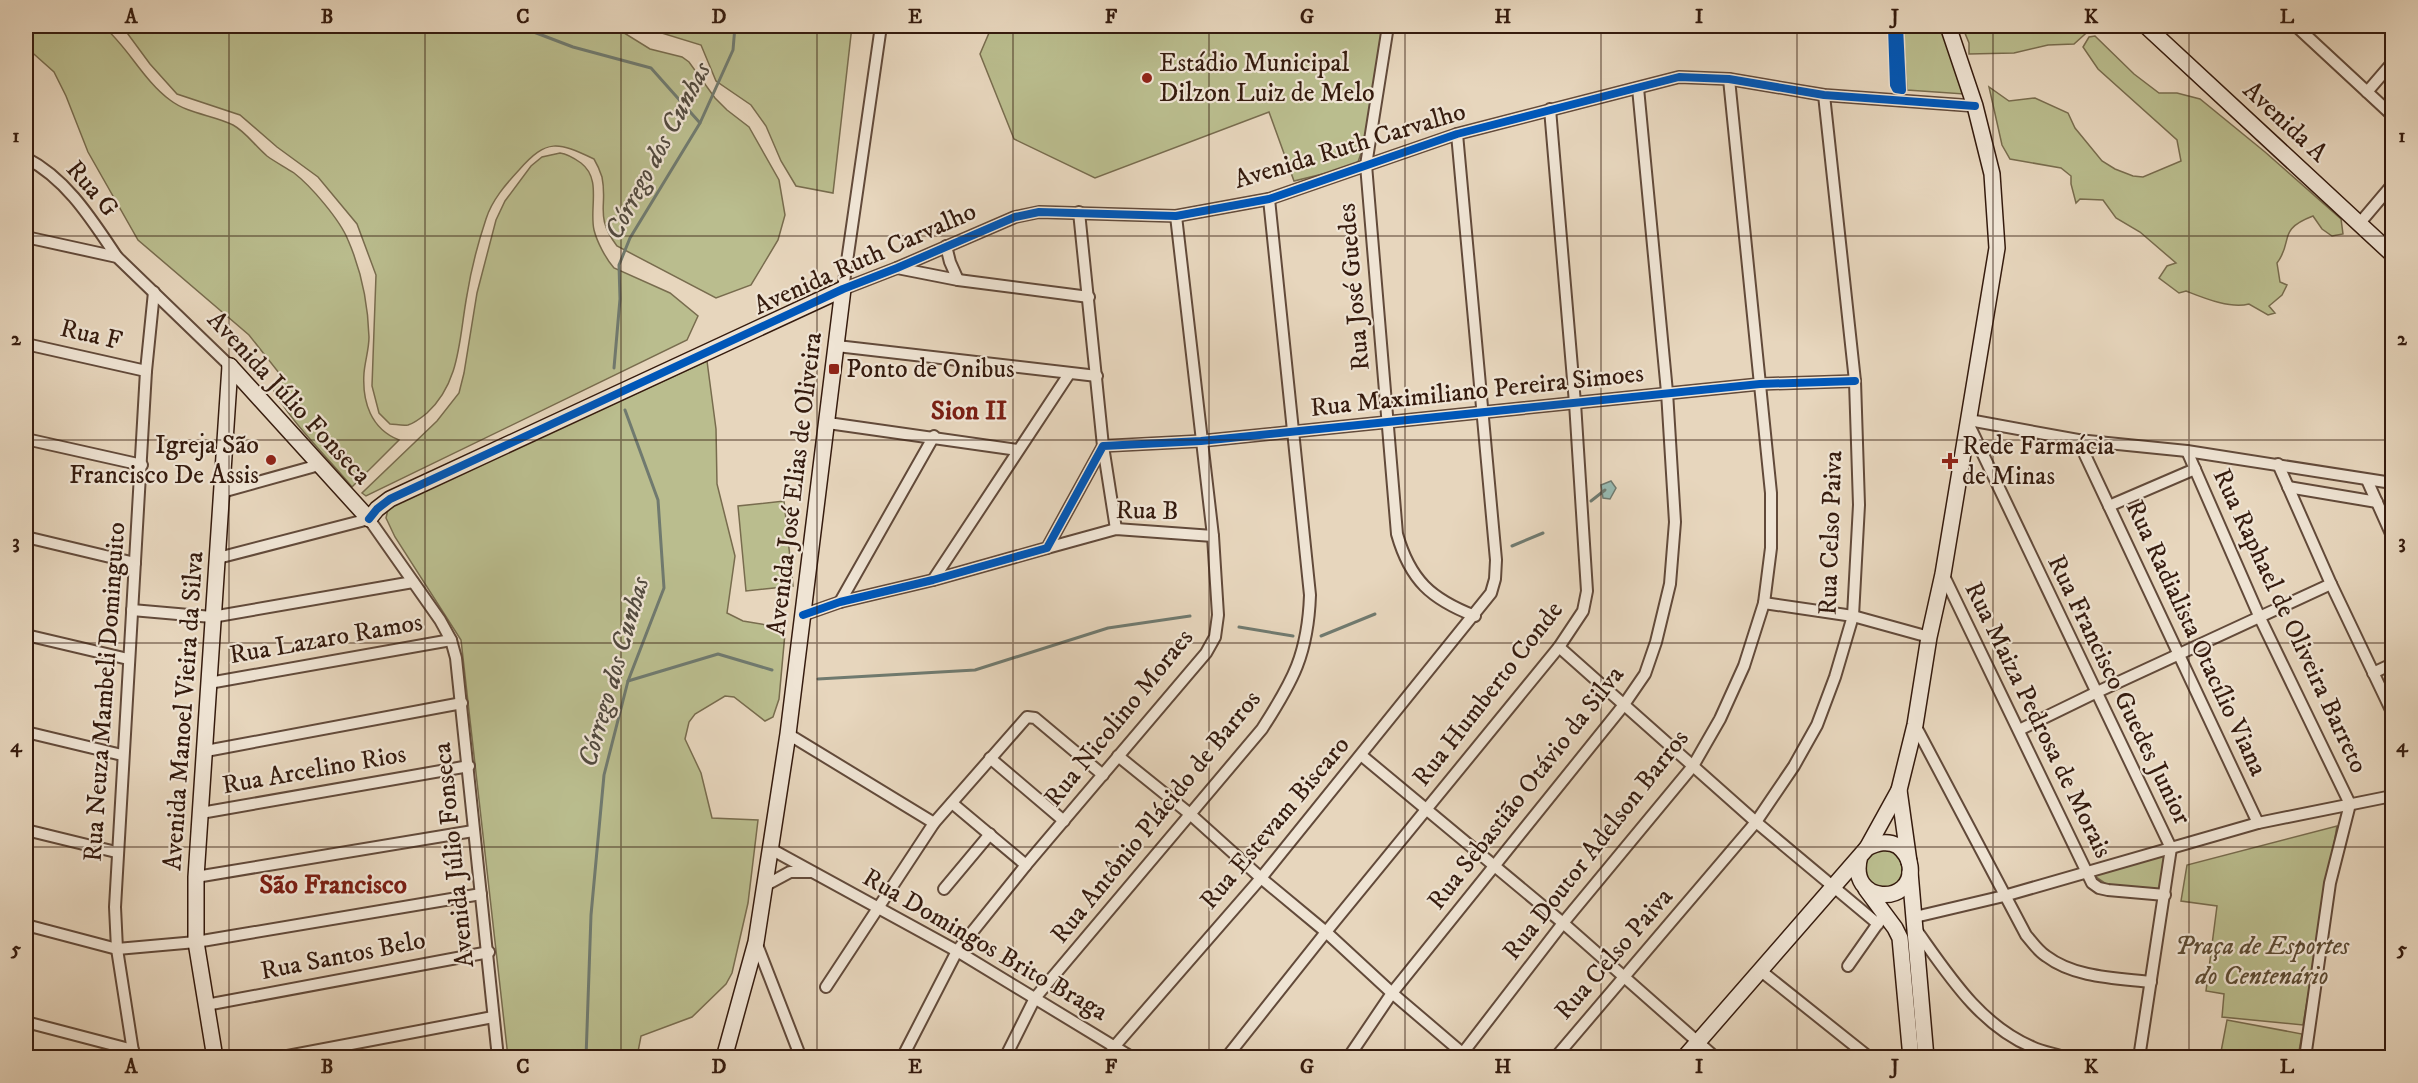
<svg xmlns="http://www.w3.org/2000/svg" width="2418" height="1083" viewBox="0 0 2418 1083" font-family="'IM FELL DW Pica',serif">
	<rect width="100%" height="100%" fill="#e7d6bd"/>
	<filter id="stains"><feTurbulence type="fractalNoise" baseFrequency=".00333" numOctaves="4"/><feColorMatrix values="0 0 0 0 .2 0 0 0 0 .09 0 0 0 0 .02 0 0 0 .5 -.17"/></filter>
	<radialGradient id="worn" r=".72"><stop offset=".6" stop-color="#630" stop-opacity="0"/><stop offset="1" stop-color="#630" stop-opacity=".3"/></radialGradient>
	<g fill="#babd8e" stroke="#786c4e" stroke-width="1.5">
		<path d="M26 26H103C128 47 143 80 170 100 188 114 213 115 233 125 246 132 255 146 267 156 275 162 285 167 294 173 311 186 340 220 348 240 361 270 368 303 369 337 369 349 365 361 364 373 362 402 371 429 399 440L352 487C329 459 285 416 271 385L283 378 249 335 138 240 88 152 66 96 54 72 26 47Z"/>
		<path d="M122 26H613L650 49 682 57 689 62 715 98 727 110 749 127 779 180 785 215 778 240 751 285 716 298 617 246C594 215 608 207 602 177 600 171 597 164 594 159 558 142 547 138 519 170 506 184 492 200 486 219 478 243 471 270 467 295 459 337 461 382 427 413 421 418 415 423 408 425 402 426 395 424 390 424L379 413 372 386 376 275 357 224 318 177 277 147 240 115 177 94 150 64Z"/>
		<path d="M639 26H852L833 193 796 186 781 161 766 126 751 105 716 81 701 45Z"/>
		<path d="M992 26H1384L1367 136 1358 162 1347 168 1294 181 1269 112 1095 178 1014 139 980 54Z"/>
		<path d="M1903 26H1942L1964 94 1907 90Z"/>
		<path d="M1962 26H2094L2074 44 2048 45 2014 53 1969 54V43Z"/>
		<path d="M2095 36 2134 74 2159 93H2177L2200 99 2265 152 2341 219 2343 234 2332 236 2322 229 2313 216C2276 230 2294 241 2277 263L2280 282 2287 285 2282 295 2269 306 2275 313 2268 315 2249 304C2230 309 2204 298 2186 291L2179 293 2159 278 2167 266 2176 263 2140 232 2116 218 2103 200 2080 199 2076 203 2071 184V176L2061 168 2010 159 2002 145 1989 87 2009 101 2035 98 2068 113 2075 128 2102 161 2115 169 2133 176 2143 177 2181 161 2177 140 2098 69 2083 47 2089 37Z"/>
		<path d="M560 153C568 154 574 158 581 163 602 179 589 208 594 230 597 242 606 259 614 268L670 293 698 316 687 340 366 496 362 493 437 421 459 393 464 373 477 293 496 220 505 201 531 166 542 157Z"/>
		<path d="M707 361 716 429 717 484 735 556 727 613 743 621 778 627 785 633 779 699 773 717 765 721 734 697 725 696 695 714 689 722 685 739 701 773 712 818 758 820 748 903 732 973 726 984 692 1017 641 1036 637 1057H508L461 640 395 537 386 518 388 509 395 504Z"/>
		<path d="M784 501 793 586 746 591 738 506Z"/>
		<path d="M2337 826 2303 1025 2222 1017 2224 994 2206 991 2217 906 2181 901 2187 865Z"/>
		<path d="M1886 848 1895 850 1909 876 1888 891 1869 884 1863 866 1870 854Z"/>
		<path d="M2166 851 2160 893 2108 885 2089 872Z"/>
		<path d="M2227 1020 2302 1034 2298 1057H2220Z"/>
	</g>
	<path fill="#97b9b0" stroke="#707a6f" stroke-width="1.5" d="M1611 481 1616 488 1610 499 1603 498 1601 485Z"/>
	<g fill="none" stroke-linecap="round" stroke-linejoin="round">
		<g stroke="#707a6f" stroke-width="3">
			<path d="M518 26 573 47 651 68 700 123"/>
			<path d="M614 368 620 299 619 265 630 238 700 123 733 50 735 26"/>
			<path d="M1591 501 1605 490"/>
			<path d="M1512 546 1543 533"/>
			<path d="M1239 627 1293 636"/>
			<path d="M1321 636 1375 614"/>
			<path d="M818 679 975 670 1108 628 1190 616"/>
			<path d="M628 681 718 654 772 670"/>
			<path d="M586 1058 591 915 604 775 628 681 664 588 658 500 625 410"/>
		</g>
		<defs>
			<g id="street">
				<path d="M881 26 843 289 897 268 1015 217 1039 212 1176 216 1269 199 1457 134 1679 77 1729 79 1824 95 1975 106"/>
				<path d="M1388 26 1366 165 1397 534C1410 580 1431 599 1475 616"/>
				<path d="M2296 26 2392 115"/>
				<path d="M2367 92 2392 63"/>
				<path d="M26 158C67 179 92 220 117 257"/>
				<path d="M1079 212 1103 446 1116 529"/>
				<path d="M2359 224 2392 185"/>
				<path d="M26 237 117 257 230 366"/>
				<path d="M946 246 950 262 958 280"/>
				<path d="M897 268 958 280 1089 297"/>
				<path d="M26 344 146 371"/>
				<path d="M837 346 1097 376"/>
				<path d="M1969 420 2078 440 2187 451 2392 483"/>
				<path d="M828 423 1018 450"/>
				<path d="M1969 425 2171 848 2139 1058"/>
				<path d="M26 439 142 465"/>
				<path d="M2078 440 2258 823"/>
				<path d="M2187 451 2260 618 2350 804 2330 883 2305 1058"/>
				<path d="M2278 464 2331 584 2392 712"/>
				<path d="M2367 480 2392 536"/>
				<path d="M2288 487 2377 502"/>
				<path d="M222 492 319 465"/>
				<path d="M2109 506 2195 469"/>
				<path d="M26 537 135 563"/>
				<path d="M1047 548 1116 529 1213 536"/>
				<path d="M218 558 369 519 440 620 451 640 456 658 498 1058"/>
				<path d="M1943 574 2092 883 2099 888 2108 890 2165 895"/>
				<path d="M933 580 1069 374"/>
				<path d="M840 602 934 436"/>
				<path d="M1764 603 1853 616 1929 637"/>
				<path d="M132 610 212 617 413 582"/>
				<path d="M803 615 840 602 933 580 1047 548 1103 446 1201 441 1760 384 1855 381"/>
				<path d="M26 635 128 659"/>
				<path d="M1559 647 1756 822 1878 924"/>
				<path d="M2373 673 2392 664"/>
				<path d="M209 683 451 640"/>
				<path d="M1915 725 2026 935C2032 942 2038 951 2046 956 2075 978 2116 978 2151 982"/>
				<path d="M2019 730 2095 693 2331 584"/>
				<path d="M26 732 122 755"/>
				<path d="M788 734 934 823"/>
				<path d="M206 751 462 703"/>
				<path d="M1361 755 1563 923 1716 1058"/>
				<path d="M1118 756 1190 814 1261 878 1326 932 1392 993 1467 1057"/>
				<path d="M990 758 1064 821"/>
				<path d="M952 803 1026 865"/>
				<path d="M201 813 469 766"/>
				<path d="M26 830 116 852"/>
				<path d="M769 848 957 951 1133 1058"/>
				<path d="M196 877 473 831"/>
				<path d="M764 886 790 872H812"/>
				<path d="M944 889 990 834"/>
				<path d="M1915 917 2004 896 2258 823 2392 796"/>
				<path d="M26 925 117 949 196 942 481 894"/>
				<path d="M1917 931C1949 976 1980 1025 2032 1047 2043 1052 2056 1054 2067 1058"/>
				<path d="M756 942 801 1058"/>
				<path d="M1848 966 1881 919"/>
				<path d="M1761 971 1870 1058"/>
				<path d="M826 987 934 823 1027 717 1035 718 1103 775"/>
				<path d="M206 1005 489 952"/>
				<path d="M26 1022 133 1050"/>
				<path d="M134 1058 117 949 115 907 146 371 154 292"/>
				<path d="M277 1058 493 1017"/>
				<path d="M902 1058 957 951 1026 865 1206 653 1215 637 1218 615 1213 536 1176 216"/>
				<path d="M1005 1058 1035 998 1262 729C1293 681 1308 654 1310 595L1269 199"/>
				<path d="M1108 1058 1114 1047 1261 878 1491 593 1495 579 1496 560 1457 134"/>
				<path d="M1226 1058 1326 932 1559 647 1583 611 1587 591 1575 403 1550 109"/>
				<path d="M1348 1058 1392 993 1623 706 1645 674 1656 642 1670 584 1675 522 1667 392 1638 88"/>
				<path d="M1459 1058 1563 923 1693 766 1720 719 1744 666 1764 603 1771 548V493L1729 79"/>
				<path d="M1555 1058 1756 822 1794 766 1817 725 1835 677 1853 616 1859 505 1855 381 1824 95"/>
			</g>
			<g id="secondary">
				<path d="M2146 26 2392 254"/>
				<path d="M230 366 369 519 377 509 390 499 843 289"/>
				<path d="M1867 848 1899 790"/>
				<path d="M1909 862 1899 790 1915 725 1929 637 1943 574 1997 248 1992 174 1975 106 1948 26"/>
				<path d="M1910 872 1926 1058"/>
				<path d="M1866 889 1895 928 1900 938 1911 1058"/>
				<path d="M215 1058 196 942V877L230 366"/>
				<path d="M724 1058 756 942 788 734 843 289"/>
				<path d="M1684 1058 1867 848C1877 843 1887 840 1898 846 1904 851 1909 858 1910 866 1915 906 1846 905 1860 856"/>
			</g>
		</defs>
		<use href="#street" stroke="#624a3a" stroke-width="14"/>
		<use href="#secondary" stroke="#351b0e" stroke-width="18"/>
		<use href="#street" stroke="#efe4d4" stroke-width="10"/>
		<use href="#secondary" stroke="#efe4d4" stroke-width="15"/>
		<defs>
			<g id="cycleway">
				<path d="M1892 26 1894 85 1896 89 1902 90 1899 26"/>
				<path d="M369 519 377 509 390 499 843 289 897 268 1015 217 1039 212 1176 216 1269 199 1457 134 1679 77 1729 79 1824 95 1975 106"/>
				<path d="M803 615 840 602 933 580 1047 548 1103 446 1201 441 1760 384 1855 381"/>
			</g>
		</defs>
		<use href="#cycleway" stroke="#efe4d4" stroke-width="11"/>
		<use href="#cycleway" stroke="#0057b8" stroke-width="8"/>
	</g>
	<path fill="none" stroke="#351b0e" stroke-width="1.5" stroke-opacity="0.55" d="M229 26V1058M425 26V1058M621 26V1058M817 26V1058M1013 26V1058M1209 26V1058M1405 26V1058M1601 26V1058M1797 26V1058M1993 26V1058M2189 26V1058M26 236H2392M26 440H2392M26 643H2392M26 847H2392"/>
	<g fill="#8f2418" stroke="#efe4d4" stroke-width="2">
		<circle cx="1147" cy="78" r="6"/>
		<rect x="828" y="363" width="12" height="12" rx="3"/>
		<circle cx="271" cy="460" r="6"/>
		<path d="M1947 452h6v6h6v6h-6v6h-6v-6h-6v-6h6z"/>
	</g>
	<g text-anchor="middle" dominant-baseline="central" stroke-width="4.5" stroke-linejoin="round" paint-order="stroke">
		<g font-size="26" fill="#351b0e" stroke="#efe4d4" text-anchor="start">
			<text x="1159" y="63">Estádio Municipal<tspan x="1159" dy="30">Dilzon Luiz de Melo</tspan></text>
			<text x="846" y="369">Ponto de Onibus</text>
			<text x="259" y="445" text-anchor="end">Igreja São<tspan x="259" dy="30">Francisco De Assis</tspan></text>
			<text x="1962" y="446">Rede Farmácia<tspan x="1962" dy="30">de Minas</tspan></text>
		</g>
		<g font-size="26" fill="#351b0e" stroke="#efe4d4">
			<text transform="translate(2285 122) rotate(43)">Avenida A</text>
			<text transform="translate(1350 146) rotate(-17)">Avenida Ruth Carvalho</text>
			<text transform="translate(92 189) rotate(49)">Rua G</text>
			<text transform="translate(865 259) rotate(-24)">Avenida Ruth Carvalho</text>
			<text transform="translate(1354 287) rotate(-95)">Rua José Guedes</text>
			<text transform="translate(91 335) rotate(13)">Rua F</text>
			<text transform="translate(1477 391) rotate(-6)">Rua Maximiliano Pereira Simoes</text>
			<text transform="translate(289 398) rotate(47)">Avenida Júlio Fonseca</text>
			<text transform="translate(795 484) rotate(-83)">Avenida José Elias de Oliveira</text>
			<text transform="translate(1147 511) rotate(1)">Rua B</text>
			<text transform="translate(1831 533) rotate(-88)">Rua Celso Paiva</text>
			<text transform="translate(2290 621) rotate(65)">Rua Raphael de Oliveira Barreto</text>
			<text transform="translate(2196 638) rotate(65)">Rua Radialista Otacílio Viana</text>
			<text transform="translate(326 639) rotate(-10)">Rua Lazaro Ramos</text>
			<text transform="translate(2119 690) rotate(64)">Rua Francisco Guedes Junior</text>
			<text transform="translate(105 692) rotate(-86)">Rua Neuza Mambeli Dominguito</text>
			<text transform="translate(1488 694) rotate(-52)">Rua Humberto Conde</text>
			<text transform="translate(184 711) rotate(-86)">Avenida Manoel Vieira da Silva</text>
			<text transform="translate(1119 718) rotate(-51)">Rua Nicolino Moraes</text>
			<text transform="translate(2038 720) rotate(64)">Rua Maiza Pedrosa de Morais</text>
			<text transform="translate(314 770) rotate(-10)">Rua Arcelino Rios</text>
			<text transform="translate(1526 788) rotate(-52)">Rua Sebastião Otávio da Silva</text>
			<text transform="translate(1156 817) rotate(-51)">Rua Antônio Plácido de Barros</text>
			<text transform="translate(1275 823) rotate(-50)">Rua Estevam Biscaro</text>
			<text transform="translate(1596 845) rotate(-52)">Rua Doutor Adelson Barros</text>
			<text transform="translate(454 855) rotate(-96)">Avenida Júlio Fonseca</text>
			<text transform="translate(985 945) rotate(30)">Rua Domingos Brito Braga</text>
			<text transform="translate(1614 954) rotate(-49)">Rua Celso Paiva</text>
			<text transform="translate(343 956) rotate(-11)">Rua Santos Belo</text>
		</g>
		<g font-size="26" font-style="italic" fill="#5d4c34" stroke="#efe4d4">
			<text x="2262" y="946">Praça de Esportes<tspan x="2262" dy="30">do Centenário</tspan></text>
		</g>
		<g font-size="27" font-style="italic" fill="#524a3f" stroke="#efe4d4">
			<text transform="translate(658 151) rotate(-62)">Córrego dos Cunhas</text>
			<text transform="translate(614 672) rotate(-74)">Córrego dos Cunhas</text>
		</g>
		<g font-size="27" font-weight="bold" fill="#7a1f14" stroke="#efe4d4">
			<text x="969" y="411">Sion II</text>
			<text x="333" y="885">São Francisco</text>
		</g>
	</g>
	<rect width="2418" height="1083" fill="none" stroke="#e7d6bd" stroke-width="66"/>
	<rect x="33" y="33" width="2352" height="1017" fill="none" stroke="#351b0e" stroke-width="2"/>
	<g font-size="20" text-anchor="middle" font-weight="bold" fill="#351b0e">
		<text x="131" y="23">A</text>
		<text x="327" y="23">B</text>
		<text x="523" y="23">C</text>
		<text x="719" y="23">D</text>
		<text x="915" y="23">E</text>
		<text x="1111" y="23">F</text>
		<text x="1307" y="23">G</text>
		<text x="1503" y="23">H</text>
		<text x="1699" y="23">I</text>
		<text x="1895" y="23">J</text>
		<text x="2091" y="23">K</text>
		<text x="2287" y="23">L</text>
		<text x="16" y="142">1</text>
		<text x="2402" y="142">1</text>
		<text x="16" y="345">2</text>
		<text x="2402" y="345">2</text>
		<text x="16" y="548">3</text>
		<text x="2402" y="548">3</text>
		<text x="16" y="752">4</text>
		<text x="2402" y="752">4</text>
		<text x="16" y="955">5</text>
		<text x="2402" y="955">5</text>
		<text x="131" y="1073">A</text>
		<text x="327" y="1073">B</text>
		<text x="523" y="1073">C</text>
		<text x="719" y="1073">D</text>
		<text x="915" y="1073">E</text>
		<text x="1111" y="1073">F</text>
		<text x="1307" y="1073">G</text>
		<text x="1503" y="1073">H</text>
		<text x="1699" y="1073">I</text>
		<text x="1895" y="1073">J</text>
		<text x="2091" y="1073">K</text>
		<text x="2287" y="1073">L</text>
	</g>
	<rect width="100%" height="100%" filter="url(#stains)"/>
	<rect width="100%" height="100%" fill="url(#worn)"/>
</svg>
